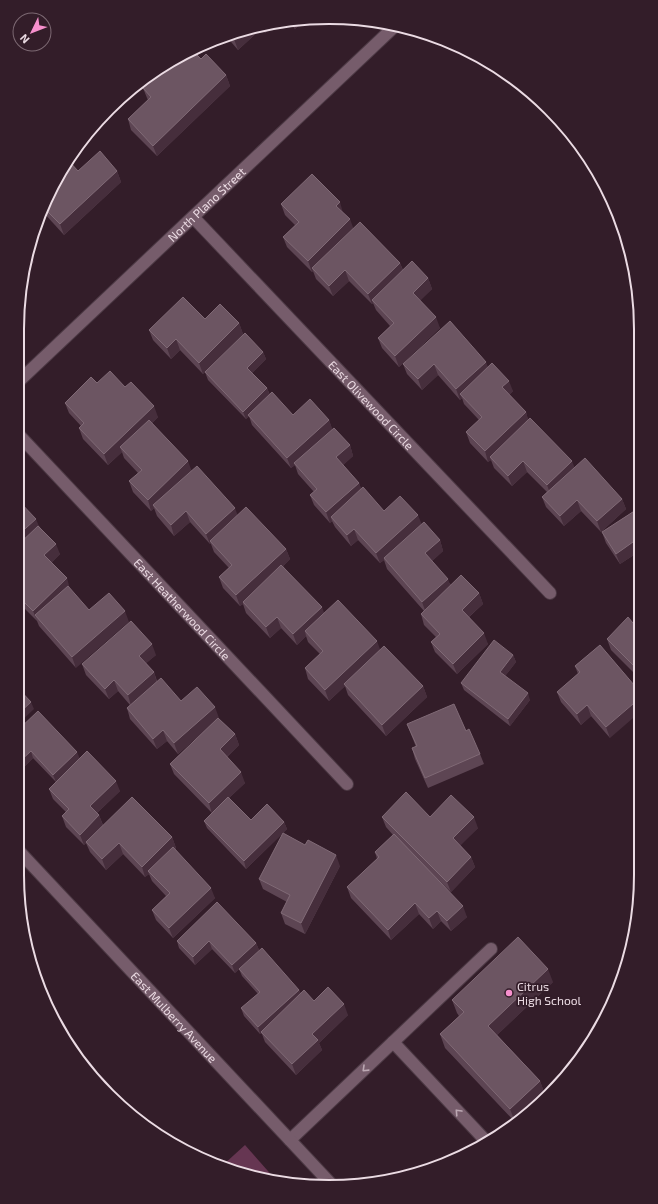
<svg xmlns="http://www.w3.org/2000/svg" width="658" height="1204" viewBox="0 0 658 1204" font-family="'Exo 2',sans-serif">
	<rect width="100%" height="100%" fill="#331d29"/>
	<path fill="#663652" d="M245 1145 275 1179 248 1176 223 1165Z"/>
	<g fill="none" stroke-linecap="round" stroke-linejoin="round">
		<defs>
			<g id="lane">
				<path d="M393 1042 485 1140"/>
				<path d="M290 1140 491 949"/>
			</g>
			<g id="street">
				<path id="s1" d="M193 217 550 593"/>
				<path id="s2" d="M18 434 347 784"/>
				<path id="s3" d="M17 849 332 1185"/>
			</g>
			<g id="secondary">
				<path id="s4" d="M18 382 395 26"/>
			</g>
		</defs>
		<use href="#lane" stroke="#4c3944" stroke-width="14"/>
		<use href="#street" stroke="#4c3944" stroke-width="14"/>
		<use href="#secondary" stroke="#4c3944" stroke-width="14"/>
		<use href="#lane" stroke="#765c6b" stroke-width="12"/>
		<use href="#street" stroke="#765c6b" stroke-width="12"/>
		<use href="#secondary" stroke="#765c6b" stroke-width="12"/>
	</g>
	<g fill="#5d4553">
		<path d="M305 18 306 19 295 29 288 21Z"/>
		<path d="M276 23 265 33 261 29 238 50 226 36 248 28Z"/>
		<path d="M201 59 226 75 230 86 157 156 131 130 128 119 148 100 147 98 143 88Z"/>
		<path d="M78 171H117L121 182 64 235 43 212 59 173Z"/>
		<path d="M281 204 343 213 353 228 400 263 403 270 428 278 432 289 420 300 440 328 399 367 382 348 378 338 390 326 376 310 373 303 372 304 349 281 333 296 316 279 313 271 312 272 287 247 283 237 295 225 285 215Z"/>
		<path d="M205 319 239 323 243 334 203 374 180 350 171 359 153 340 149 330Z"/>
		<path d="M263 352 266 359 252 373 267 388 270 395 293 415 329 420 332 429 350 445 353 456 343 465 359 483 361 489 384 511 421 525 440 540 443 551 432 561 451 585 479 593 483 604 469 617 488 644 457 674 435 652 431 642 436 637 424 625 421 614 424 611 387 569 384 560 380 563 358 540 351 546 335 527 332 521 330 523 314 505 310 495 314 492 298 474 295 465 291 468 252 425 249 416 246 419 208 380 205 372Z"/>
		<path d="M403 364 488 367 513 391 509 395 526 412 528 420 574 467 622 499 626 509 601 532 581 511 564 526 546 507 542 497 547 492 527 472 512 486 494 468 491 460 488 462 470 443 466 432 479 420 464 404 462 398 460 400 438 375 422 390 407 374Z"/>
		<path d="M97 383 125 387 158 417 152 423 192 471 237 515 286 549 290 559 283 566 324 613 380 650 423 686 427 697 386 736 348 695 345 686 329 701 308 679 305 668 320 654 308 642 306 636 297 645 281 628 270 638 246 613 243 604 240 606 223 588 219 577 229 568 214 552 211 544H210L190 522 174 536 157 516 154 508 151 511 133 492 129 481 138 473 124 458 122 452 108 465 83 439 79 428 81 426 69 413 65 403Z"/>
		<path d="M17 499 39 526 60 554 52 562 76 668 39 626 37 621 19 603 17 599V590L21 586 17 582Z"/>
		<path d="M639 508V556L637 553 620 564 606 543 602 532Z"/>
		<path d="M639 616 640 679 611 650 607 639 633 623Z"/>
		<path d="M600 645 610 738 591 716 581 725 561 702 557 692 578 674 575 666Z"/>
		<path d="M156 655 146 663 154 672 157 681 181 701 218 718 235 734 239 745 227 757 245 783 229 798 251 820 284 822 287 829 246 869 207 828 204 821 212 813 174 774 170 764 212 724 178 754 167 741 157 749 130 719 127 708 130 705 118 691 109 699 86 675 82 664Z"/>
		<path d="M513 655 516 662 505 676 530 700 510 726 464 690 461 683Z"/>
		<path d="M407 724 466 731 480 754 484 764 428 788 415 759 412 748 416 747Z"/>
		<path d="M17 731 80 759 120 791 97 813 99 815 103 825 172 837 176 848 175 849 215 898 173 938 156 920 152 910 166 896 152 881 149 874 145 877 123 854 106 870 90 852 86 843 84 845 66 827 62 816 66 812 53 799 49 789 56 782 33 758 17 774Z"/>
		<path d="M382 817H430L478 828 460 845 471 857 475 867 451 892 433 875 467 917 451 931 441 921 433 929 419 914 391 940 351 898 347 887 377 859 375 852 393 835 386 827Z"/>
		<path d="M340 866 305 934 285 924 281 913 287 902 263 889 259 879Z"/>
		<path d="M177 941 256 943 259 950 239 969 299 990 301 994 314 1001 348 1015 319 1043 322 1050 296 1075 265 1042 262 1034H260L244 1016 241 1008 258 994 242 976 239 969 235 973 212 949 195 965 179 948Z"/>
		<path d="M553 982 497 1035 540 1081 545 1095 519 1119 515 1122 445 1048 440 1034 459 1016 457 1013 452 1000Z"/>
	</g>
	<g fill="#462e3c">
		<path d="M305 18 306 19 295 29 292 20Z"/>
		<path d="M276 23 265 33 262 25Z"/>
		<path d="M260 26 261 29 238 50 234 39 246 28Z"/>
		<path d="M226 75 230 86 157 156 153 146Z"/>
		<path d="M117 171 121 182 64 235 60 224Z"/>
		<path d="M340 202 343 213 336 206Z"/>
		<path d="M350 219 354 230 312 268 313 271 312 272 308 261Z"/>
		<path d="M30 252 34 262 24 273 26 255Z"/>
		<path d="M400 263 404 274 372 300 373 303 372 304 368 294Z"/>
		<path d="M345 270 349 281 333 296 329 286Z"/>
		<path d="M428 278 432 289 417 304 413 293Z"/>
		<path d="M436 317 440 328 399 367 395 356Z"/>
		<path d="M239 323 243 334 203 374 199 363Z"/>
		<path d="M176 339 180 350 171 359 167 348Z"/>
		<path d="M263 352 266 359 250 375 247 368Z"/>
		<path d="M486 362 490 372 460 394 462 398 460 400 456 389Z"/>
		<path d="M434 364 438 375 422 390 418 379Z"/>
		<path d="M509 381 513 391 506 398 502 387Z"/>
		<path d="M267 388 270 396 248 415 249 416 246 419 243 412Z"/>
		<path d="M154 406 158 417 123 450 120 447 122 452 108 465 104 454Z"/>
		<path d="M526 412 529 423 490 457 491 460 488 462 485 451Z"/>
		<path d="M329 420 333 431 294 463 295 465 291 468 287 458Z"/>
		<path d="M350 445 353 456 340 468 336 457Z"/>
		<path d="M188 461 192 472 153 505 154 508 151 511 148 500Z"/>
		<path d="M523 461 527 472 512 486 508 476Z"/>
		<path d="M572 461 576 471 551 496 547 485Z"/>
		<path d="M359 483 363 493 331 517 332 521 330 523 326 512Z"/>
		<path d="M622 499 626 509 601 532 597 521Z"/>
		<path d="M577 500 581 511 564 526 560 516Z"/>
		<path d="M235 508 239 519 210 541 211 544H210L206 534Z"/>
		<path d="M186 511 190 522 174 536 171 525Z"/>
		<path d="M418 515 422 525 384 558V560L380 563 376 553Z"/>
		<path d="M36 519 40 529 17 551V536Z"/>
		<path d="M354 529 358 540 351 546 347 535Z"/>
		<path d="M440 540 443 551 429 564 425 553Z"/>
		<path d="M633 542 637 553 620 564 616 554Z"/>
		<path d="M56 544 60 554 48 566 44 555Z"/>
		<path d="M286 549 290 559 244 603 243 602V604L240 606 236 595Z"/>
		<path d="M67 578 70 589 35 615 37 621 33 611Z"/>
		<path d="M448 579 452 590 426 613 422 602Z"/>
		<path d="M479 593 483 604 465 620 462 610Z"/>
		<path d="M322 607 326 618 305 631 306 636 297 645 293 634Z"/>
		<path d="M125 611 129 622 76 668 72 657Z"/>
		<path d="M277 617 281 628 270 638 266 627Z"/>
		<path d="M484 633 488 644 457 674 453 664Z"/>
		<path d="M377 641 381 652 344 684 345 686 329 701 325 690Z"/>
		<path d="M152 644 156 655 143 666 139 656Z"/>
		<path d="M513 655 516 662 503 679 500 672Z"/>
		<path d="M154 672 157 683 131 706 128 695Z"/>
		<path d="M114 680 118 691 109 699 105 689Z"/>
		<path d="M423 686 427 697 386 736 382 725Z"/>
		<path d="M528 693 530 700 510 726 508 719Z"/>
		<path d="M640 698V712L610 738 606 727Z"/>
		<path d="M31 702 34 709 17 725V715Z"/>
		<path d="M587 705 591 716 581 725 577 714Z"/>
		<path d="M215 707 219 718 178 754 174 743Z"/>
		<path d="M163 730 167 741 157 749 153 739Z"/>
		<path d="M235 734 239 745 223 760 220 749Z"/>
		<path d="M31 751 33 758 17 774V764Z"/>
		<path d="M77 752 80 759 56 782 53 775Z"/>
		<path d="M241 772 245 783 212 814 209 803Z"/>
		<path d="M116 781 120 791 94 816 90 806Z"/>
		<path d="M99 815 103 826 84 845 80 835Z"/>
		<path d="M474 817 478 828 457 849 453 838Z"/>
		<path d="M284 822 287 829 246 869 244 861Z"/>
		<path d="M172 837 176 848 150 873 148 871 149 874 145 877 142 867Z"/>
		<path d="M119 843 123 854 106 870 102 859Z"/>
		<path d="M336 855 340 866 305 934 301 923Z"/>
		<path d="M471 857 475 867 451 892 447 882Z"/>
		<path d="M211 888 215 898 173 938 169 928Z"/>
		<path d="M415 903 419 914 391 940 388 930Z"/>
		<path d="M463 906 467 917 451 931 447 921Z"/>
		<path d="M437 911 441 921 433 929 429 918Z"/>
		<path d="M209 941 212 949 195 965 193 957Z"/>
		<path d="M256 943 259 950 235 973 232 965Z"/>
		<path d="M548 969 553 982 493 1039 488 1026Z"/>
		<path d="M299 990 302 997 261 1032 262 1034H260L258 1027Z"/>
		<path d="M344 1004 348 1015 319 1043 322 1050 296 1075 292 1064 312 1034Z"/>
		<path d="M540 1081 545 1095 519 1119 515 1122 510 1109Z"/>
	</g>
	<g fill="#6c5562" stroke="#806a76">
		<path d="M246 28 234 39 230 34Z"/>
		<path d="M191 49 201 59 206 54 226 75 153 146 128 119 151 97 143 88 167 64Z"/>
		<path d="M100 151 117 171 60 224 44 208 59 173 68 160 78 171Z"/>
		<path d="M312 174 340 202 336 206 350 219 308 261 283 237 299 222 281 204Z"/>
		<path d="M360 222 400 263 368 294 345 270 329 286 312 268Z"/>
		<path d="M28 249 30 252 26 255Z"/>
		<path d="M412 261 428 278 413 293 436 317 395 356 378 338 394 323 372 300Z"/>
		<path d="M183 297 205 319 220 304 239 323 199 363 176 339 167 348 149 330Z"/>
		<path d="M450 321 486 362 456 389 434 364 418 379 403 364Z"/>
		<path d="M245 333 263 352 247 368 267 388 243 412 205 372Z"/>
		<path d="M492 363 509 381 502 387 526 412 485 451 466 432 482 417 460 394Z"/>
		<path d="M110 371 125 387 131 382 154 406 104 454 79 428 84 423 65 403 91 377 97 383Z"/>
		<path d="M272 392 293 415 310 399 329 420 287 458 248 415Z"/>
		<path d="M530 418 572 461 547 485 523 461 508 476 490 457Z"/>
		<path d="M149 420 188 461 148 500 129 481 142 470 120 447Z"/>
		<path d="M334 428 350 445 336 457 359 483 326 512 310 495 317 489 294 463Z"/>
		<path d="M585 458 622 499 597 521 577 500 560 516 542 497Z"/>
		<path d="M197 466 235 508 206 534 186 511 171 525 153 505Z"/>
		<path d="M363 487 384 511 400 496 418 515 376 553 354 529 347 535 331 517Z"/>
		<path d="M17 499 36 519 17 536Z"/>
		<path d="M246 507 286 549 236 595 219 577 232 565 210 541Z"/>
		<path d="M639 508V551L633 542 616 554 602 532Z"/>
		<path d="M424 522 440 540 425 553 448 579 422 602 384 558Z"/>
		<path d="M38 526 56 544 44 555 67 578 33 611 17 595V590L25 583 17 576V546Z"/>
		<path d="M281 565 322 607 293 634 277 617 266 627 243 602Z"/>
		<path d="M461 575 479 593 462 610 484 633 453 664 431 642 440 634 421 614Z"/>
		<path d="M68 586 89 610 109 593 125 611 72 657 35 615Z"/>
		<path d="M338 600 377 641 325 690 305 668 323 651 305 631Z"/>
		<path d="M639 616 640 672 607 639 628 617 633 623Z"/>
		<path d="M131 621 152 644 139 656 154 672 128 695 114 680 105 689 82 664Z"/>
		<path d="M494 640 513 655 500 672 528 693 508 719 461 683Z"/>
		<path d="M600 645 640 692V698L606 727 587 705 577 714 557 692 580 672 575 666Z"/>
		<path d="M384 646 423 686 382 725 344 684Z"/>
		<path d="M161 678 181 701 197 687 215 707 174 743 163 730 153 739 127 708Z"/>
		<path d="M17 687 31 702 17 715Z"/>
		<path d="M454 704 466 731 469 729 480 754 425 778 412 748 417 746 407 724Z"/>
		<path d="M38 711 77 752 53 775 31 751 17 764V731Z"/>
		<path d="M218 718 235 734 220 749 241 772 209 803 170 764Z"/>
		<path d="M87 751 116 781 90 806 99 815 80 835 62 816 69 809 49 789Z"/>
		<path d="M406 792 430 817 451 795 474 817 453 838 471 857 447 882 382 817Z"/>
		<path d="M132 797 172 837 142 867 119 843 102 859 86 842Z"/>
		<path d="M228 797 251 820 267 804 284 822 244 861 204 821Z"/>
		<path d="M283 833 305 845 308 840 336 855 301 923 281 913 290 895 259 879Z"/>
		<path d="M394 834 463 906 447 921 437 911 429 918 415 903 388 930 347 887 379 857 375 852Z"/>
		<path d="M173 847 211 888 169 928 152 910 170 893 148 871Z"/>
		<path d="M217 902 256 943 232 965 209 941 193 957 177 941Z"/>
		<path d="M518 937 548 969 488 1026 540 1081 510 1109 440 1034 464 1012 452 1000Z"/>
		<path d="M262 948 299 990 258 1027 241 1008 260 992 239 969Z"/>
		<path d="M328 987 344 1004 312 1034 318 1040 292 1064 261 1032 304 990 314 1001Z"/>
	</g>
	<defs><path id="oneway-chevron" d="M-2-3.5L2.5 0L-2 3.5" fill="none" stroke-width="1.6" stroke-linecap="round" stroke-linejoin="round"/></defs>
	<g stroke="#bca8b3">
		<use href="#oneway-chevron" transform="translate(365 1069) rotate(136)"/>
		<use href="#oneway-chevron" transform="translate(458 1112) rotate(-133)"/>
	</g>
	<circle fill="#f790cd" stroke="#331d29" stroke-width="1.5" cx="509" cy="993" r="4"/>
	<g text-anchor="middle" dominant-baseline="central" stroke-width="3.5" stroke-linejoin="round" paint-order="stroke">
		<g font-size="12" fill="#ebdbe3" stroke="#331d29">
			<text stroke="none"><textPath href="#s4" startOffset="259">North Plano Street</textPath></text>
			<text stroke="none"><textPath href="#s1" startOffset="259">East Olivewood Circle</textPath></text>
			<text stroke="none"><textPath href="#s2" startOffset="240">East Heatherwood Circle</textPath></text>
			<text stroke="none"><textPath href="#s3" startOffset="230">East Mulberry Avenue</textPath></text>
		</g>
		<g font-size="12" fill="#ebdbe3" stroke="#331d29" text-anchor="start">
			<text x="517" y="986">Citrus<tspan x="517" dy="14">High School</tspan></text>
		</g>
	</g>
	<path d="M0 0H658V1204H0ZM329 24H329A305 305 0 0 1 634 329V875A305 305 0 0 1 329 1180H329A305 305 0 0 1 24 875V329A305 305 0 0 1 329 24Z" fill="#331d29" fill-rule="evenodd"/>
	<path fill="none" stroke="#ebdbe3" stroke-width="2" d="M329 24H329A305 305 0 0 1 634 329V875A305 305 0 0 1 329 1180H329A305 305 0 0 1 24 875V329A305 305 0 0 1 329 24Z"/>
	<g transform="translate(32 32) rotate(227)"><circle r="19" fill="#331d29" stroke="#7d6973"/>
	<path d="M0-3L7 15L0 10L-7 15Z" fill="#f790cd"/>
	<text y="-6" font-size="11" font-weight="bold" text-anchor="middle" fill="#ebdbe3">N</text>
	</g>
</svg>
